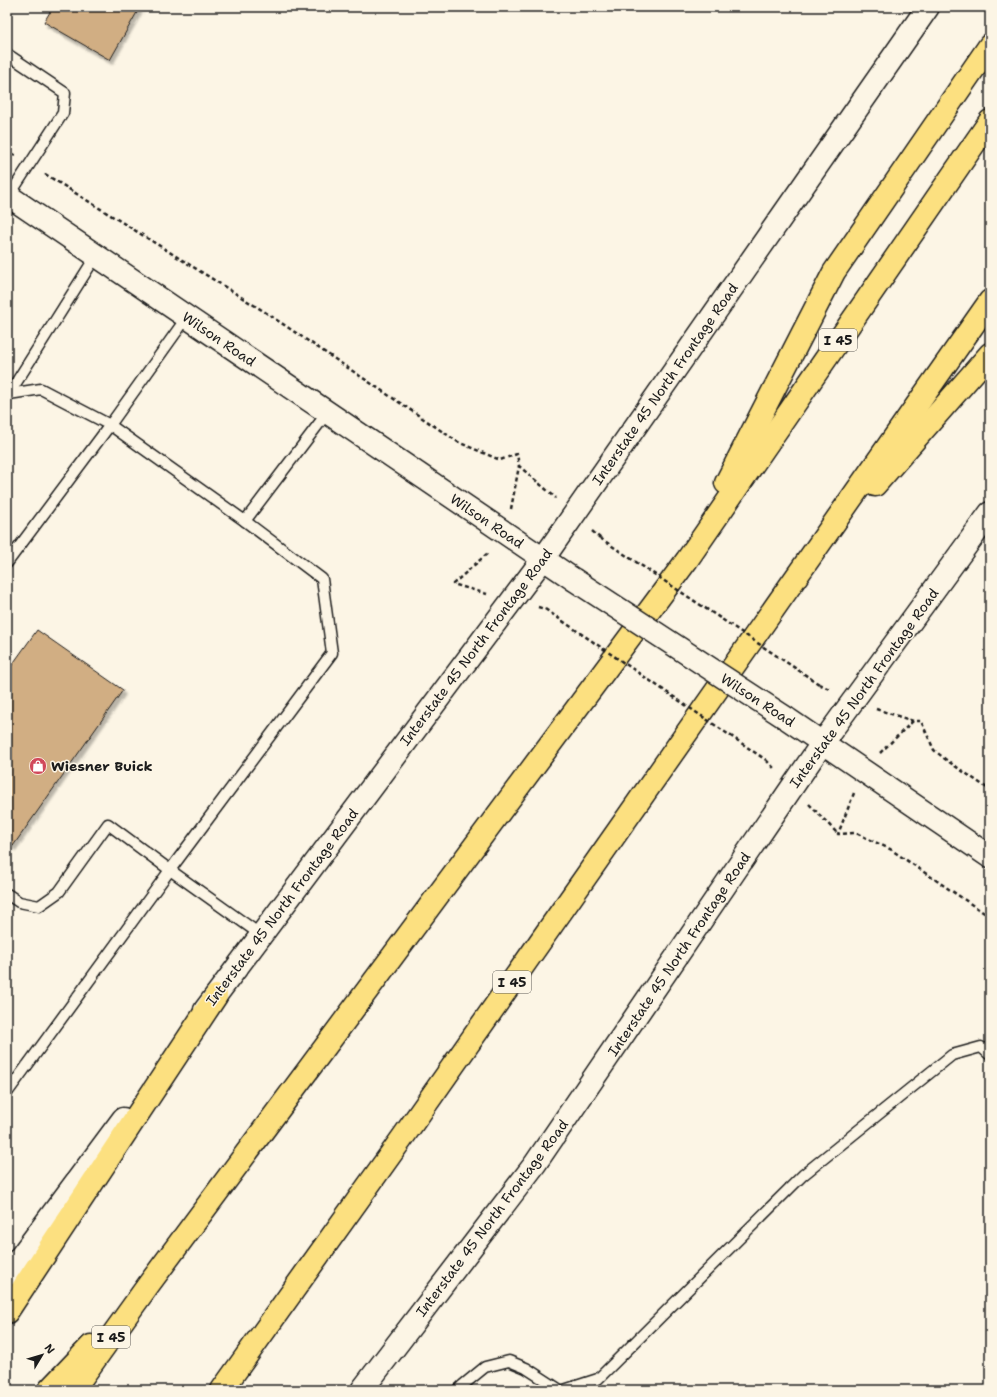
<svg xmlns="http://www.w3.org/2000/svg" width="997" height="1397" viewBox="0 0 997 1397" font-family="'Shantell Sans',sans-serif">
	<defs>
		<filter id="shadow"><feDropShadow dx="2.5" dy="4.5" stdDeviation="1" flood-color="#0004"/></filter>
	</defs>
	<rect width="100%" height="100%" fill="#fcf5e5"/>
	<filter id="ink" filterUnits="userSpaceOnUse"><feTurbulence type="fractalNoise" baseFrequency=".025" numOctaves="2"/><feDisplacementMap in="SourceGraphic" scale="8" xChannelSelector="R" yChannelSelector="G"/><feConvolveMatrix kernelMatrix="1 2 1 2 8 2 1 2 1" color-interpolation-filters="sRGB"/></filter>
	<g filter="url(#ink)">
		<g fill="#d1ae83" stroke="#1c1c1c" filter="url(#shadow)">
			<path d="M53 7H140L110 60 44 22Z"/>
			<path d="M37 630 123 690 13 846 7 842V672Z"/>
		</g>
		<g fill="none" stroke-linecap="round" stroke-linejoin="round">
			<defs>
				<g id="lane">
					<path d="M7 54 65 93 63 113 9 196"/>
					<path d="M187 317 110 425 245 521 327 413"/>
					<path d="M7 392 9 394 41 389 110 425 7 563"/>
					<path d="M7 397 96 256"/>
					<path d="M245 521 322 579 332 653 170 870 261 935"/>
					<path d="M7 894 19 902 39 906 59 892 108 824 170 870 7 1093"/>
					<path d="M458 1390 463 1385 485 1367 509 1361 526 1368 560 1390"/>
					<path d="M564 1390 598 1379 803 1175 952 1055 981 1047 990 1055"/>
				</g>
				<g id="secondary">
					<path d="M7 195 573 579"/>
					<path d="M786 718 990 857"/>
					<path d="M205 1010 543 559 928 7"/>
					<path d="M7 1275 123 1119"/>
					<path d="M362 1390 535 1164 823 742 990 513"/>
				</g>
				<g id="highway">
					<path d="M726 483 834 272 990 45"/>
					<path d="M875 485 990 354"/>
					<path d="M7 1312 216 996"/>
					<path d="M49 1390 91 1346"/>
					<path d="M73 1390 149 1284 687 560 990 121"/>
					<path d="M222 1390 403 1137 990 301"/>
				</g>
			</defs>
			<use href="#lane" stroke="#1c1c1c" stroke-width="13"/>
			<use href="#secondary" stroke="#1c1c1c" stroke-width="25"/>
			<use href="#highway" stroke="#1c1c1c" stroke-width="25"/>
			<g stroke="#1c1c1c" stroke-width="2.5" stroke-dasharray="4 3" stroke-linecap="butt">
				<path d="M7 150 15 155"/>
				<path d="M45 174 265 312 458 442 500 460 517 454 519 466 556 498"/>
				<path d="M511 509 519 466"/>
				<path d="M592 531 600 538"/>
				<path d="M487 594 453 584 489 552"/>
				<path d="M538 607 545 609"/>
				<path d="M819 684 831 690"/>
				<path d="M876 709 913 721H921L934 750 945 759 990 790"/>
				<path d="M880 753 913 721"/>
				<path d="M766 760 775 769"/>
				<path d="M854 793 838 834 856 833 890 849 990 917"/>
				<path d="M809 804 838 834"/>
			</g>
			<use href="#lane" stroke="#fcf5e5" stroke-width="10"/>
			<use href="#secondary" stroke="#fcf5e5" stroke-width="22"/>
			<use href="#highway" stroke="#fce080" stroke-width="22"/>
			<defs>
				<path id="secondary-bridge" d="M573 579 786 718"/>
			</defs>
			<use href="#secondary-bridge" stroke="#1c1c1c" stroke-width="25" stroke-linecap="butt"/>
			<g stroke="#1c1c1c" stroke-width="2.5" stroke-dasharray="4 3" stroke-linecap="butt">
				<path d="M600 538 819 684"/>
				<path d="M545 609 766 760"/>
			</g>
			<use href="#secondary-bridge" stroke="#fcf5e5" stroke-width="22"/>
		</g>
	</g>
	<defs>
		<symbol id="shop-disc" viewBox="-11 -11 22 22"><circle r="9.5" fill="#d1495b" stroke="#fcf5e5"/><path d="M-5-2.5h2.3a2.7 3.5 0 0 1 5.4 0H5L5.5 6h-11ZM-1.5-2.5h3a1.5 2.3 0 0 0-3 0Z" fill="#fff"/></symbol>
	</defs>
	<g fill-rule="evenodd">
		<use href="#shop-disc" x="28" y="756" width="20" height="20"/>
	</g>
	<g text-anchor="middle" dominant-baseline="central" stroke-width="3" stroke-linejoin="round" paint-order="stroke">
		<g fill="#fcf5e5" stroke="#5f5d58" stroke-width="1">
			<rect x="819" y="329" width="38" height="22" rx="3"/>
			<rect x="493" y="971" width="38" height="22" rx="3"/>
			<rect x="92" y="1326" width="38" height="22" rx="3"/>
		</g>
		<g font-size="13" font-weight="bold" fill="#1c1c1c">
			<text x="838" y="340">I 45</text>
			<text x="512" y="982">I 45</text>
			<text x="111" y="1337">I 45</text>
		</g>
		<g font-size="14" fill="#1c1c1c" stroke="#fcf5e5">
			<text transform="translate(219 339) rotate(34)">Wilson Road</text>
			<text transform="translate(665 384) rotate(-55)">Interstate 45 North Frontage Road</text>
			<text transform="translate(487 521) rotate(34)">Wilson Road</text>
			<text transform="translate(476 647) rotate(-53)">Interstate 45 North Frontage Road</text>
			<text transform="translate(864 688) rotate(-54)">Interstate 45 North Frontage Road</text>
			<text transform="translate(758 700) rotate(33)">Wilson Road</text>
			<text transform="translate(282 907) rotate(-53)">Interstate 45 North Frontage Road</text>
			<text transform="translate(679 954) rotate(-56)">Interstate 45 North Frontage Road</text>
			<text transform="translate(492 1218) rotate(-53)">Interstate 45 North Frontage Road</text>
		</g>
		<g font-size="14" font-weight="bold" fill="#1c1c1c" stroke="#fcf5e5" text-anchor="start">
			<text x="51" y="766">Wiesner Buick</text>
		</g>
	</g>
	<rect width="997" height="1397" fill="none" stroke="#fcf5e5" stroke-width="24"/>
	<rect x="12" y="12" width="973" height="1373" fill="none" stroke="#1c1c1c" stroke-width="1.5" filter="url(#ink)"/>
	<g transform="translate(42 1355) rotate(52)" stroke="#fcf5e5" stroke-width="3" paint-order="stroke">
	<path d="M0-3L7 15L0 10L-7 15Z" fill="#1c1c1c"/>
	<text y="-6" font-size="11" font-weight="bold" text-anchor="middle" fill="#1c1c1c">N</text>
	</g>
</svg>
